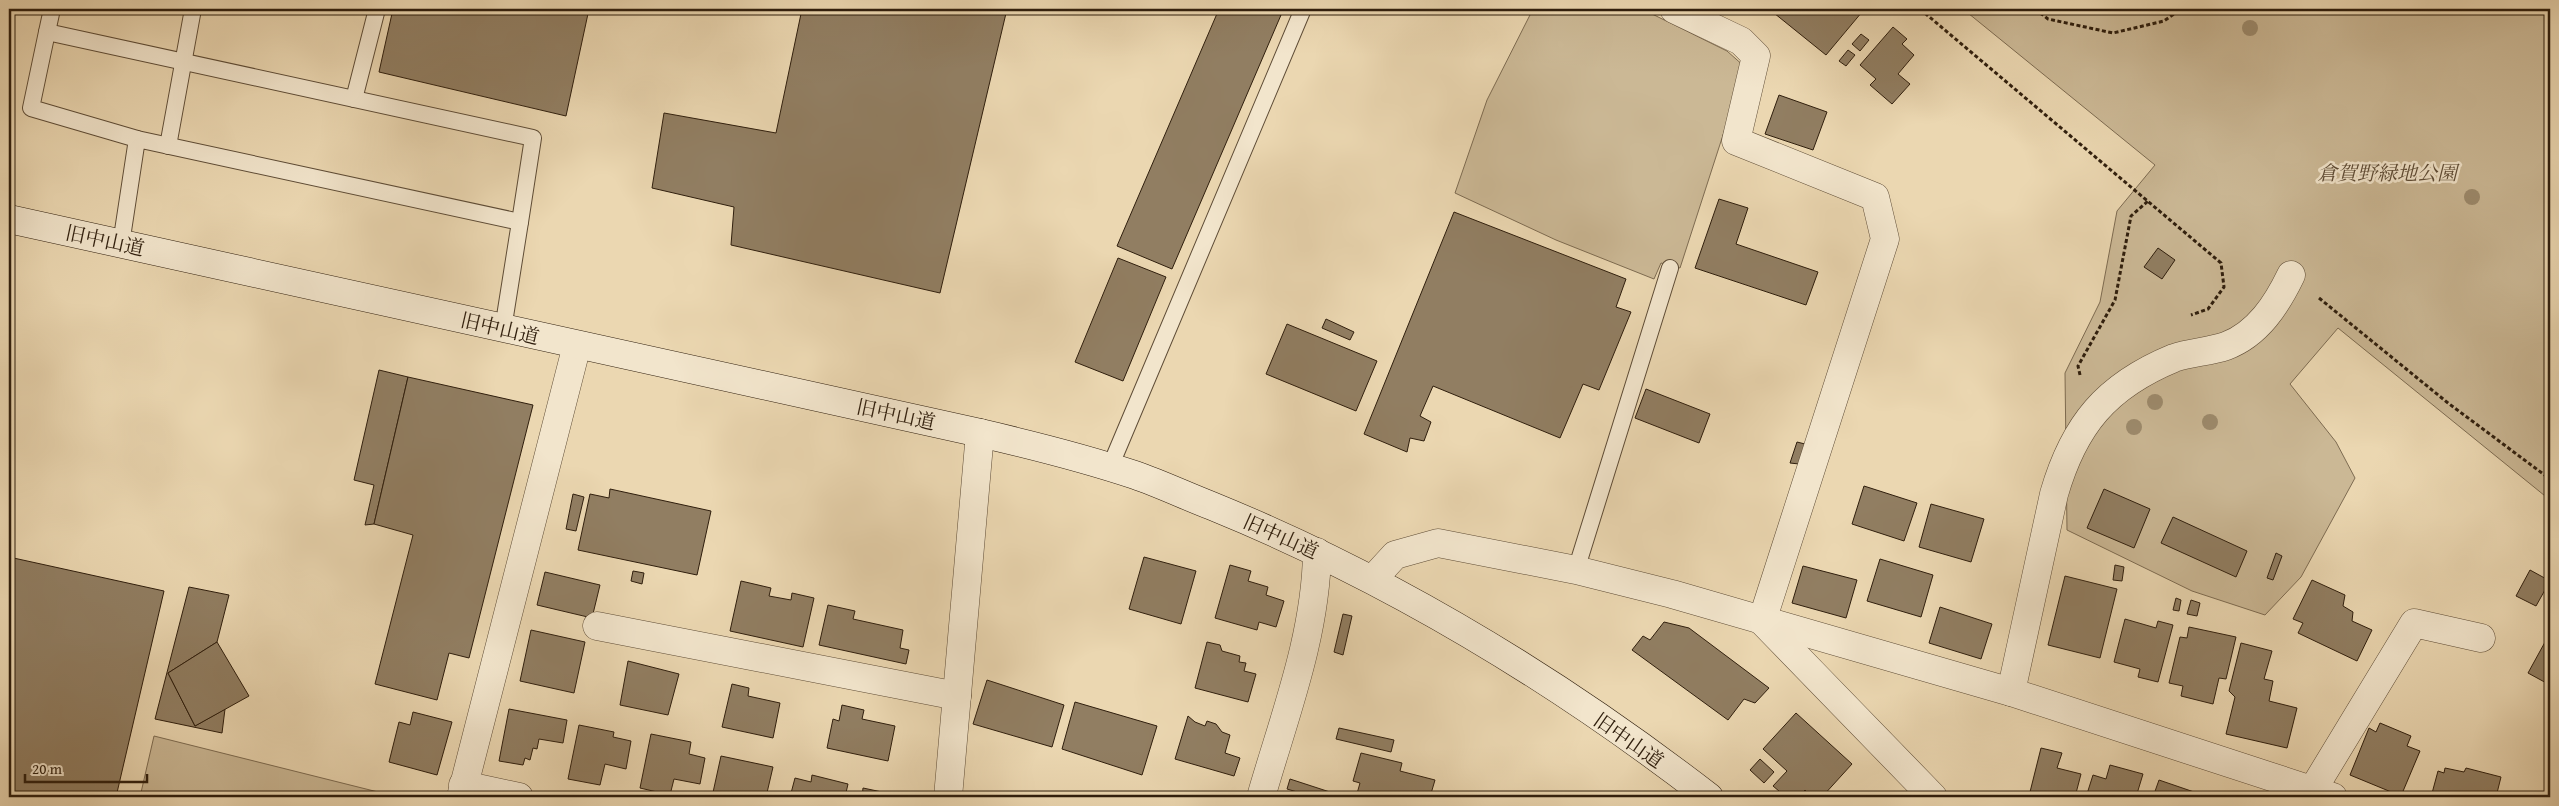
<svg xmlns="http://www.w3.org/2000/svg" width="2559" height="806" viewBox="0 0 2559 806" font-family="'Gentium Book Plus','Noto Serif JP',serif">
	<rect width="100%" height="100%" fill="#ebd7b1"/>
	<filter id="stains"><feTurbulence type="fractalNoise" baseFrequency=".004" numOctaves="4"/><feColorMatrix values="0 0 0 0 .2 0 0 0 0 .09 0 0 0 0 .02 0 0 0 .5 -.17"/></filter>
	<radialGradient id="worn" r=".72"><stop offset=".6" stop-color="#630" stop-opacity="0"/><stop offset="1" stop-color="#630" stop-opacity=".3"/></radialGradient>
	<g fill="#cbb895" stroke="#7d6b51">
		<path d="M1533 9H1642L1727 51 1745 67 1680 268 1661 263 1654 279 1556 240 1455 193 1487 100Z"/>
		<path d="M1963 9H2538L2550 17V500L2338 328 2290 384 2336 442 2355 478 2301 577 2265 615 2192 591 2067 530 2065 373 2100 302 2117 211 2155 165Z"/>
		<path d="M154 736 398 797H140Z"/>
	</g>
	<g fill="#917e62" stroke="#2f1e0d">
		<path d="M393 9H589L566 116 379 72Z"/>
		<path d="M802 9H1007L940 293 731 245 734 207 652 188 664 113 776 133Z"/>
		<path d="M1219 9H1266L1281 15 1172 269 1117 246Z"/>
		<path d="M1769 9H1858L1862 12 1826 55Z"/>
		<path d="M1893 27 1907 39 1902 44 1914 55 1898 74 1910 84 1892 104 1870 85 1876 79 1860 65Z"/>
		<path d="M1861 34 1869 40 1860 51 1852 44Z"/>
		<path d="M1848 50 1855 55 1846 66 1839 61Z"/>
		<path d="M1779 95 1827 112 1813 150 1765 134Z"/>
		<path d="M1719 199 1748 208 1736 244 1818 272 1806 305 1695 268Z"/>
		<path d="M1454 212 1626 279 1616 307 1631 312 1599 390 1583 384 1560 438 1433 386 1420 416 1431 422 1424 441 1410 438 1407 452 1364 434Z"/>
		<path d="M2158 248 2175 260 2162 279 2144 267Z"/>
		<path d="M1118 258 1166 277 1123 381 1075 362Z"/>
		<path d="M1326 319 1354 332 1350 340 1322 328Z"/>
		<path d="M1287 324 1377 361 1356 411 1266 374Z"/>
		<path d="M379 370 408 377 374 524 365 525 374 485 354 480Z"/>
		<path d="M408 377 533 405 469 658 449 653 437 700 375 684 413 535 374 524Z"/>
		<path d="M1646 389 1710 414 1699 443 1635 418Z"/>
		<path d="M1797 442 1805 444 1799 464 1790 463Z"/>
		<path d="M1864 486 1917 503 1904 541 1852 524Z"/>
		<path d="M610 489 711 511 697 575 578 550 590 494 609 498Z"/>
		<path d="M2104 489 2150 509 2134 548 2087 528Z"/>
		<path d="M573 494 584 497 576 531 566 529Z"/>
		<path d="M1931 504 1984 519 1971 562 1919 547Z"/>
		<path d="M2173 517 2247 551 2236 577 2161 543Z"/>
		<path d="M2276 553 2282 556 2273 580 2267 578Z"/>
		<path d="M9 557 164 591 116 797H9Z"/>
		<path d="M1144 557 1196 571 1181 624 1129 609Z"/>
		<path d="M1880 559 1933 575 1921 617 1867 601Z"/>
		<path d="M1230 565 1251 571 1248 581 1268 587 1266 595 1284 601 1276 627 1259 622 1257 630 1215 618Z"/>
		<path d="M2115 565 2124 567 2122 581 2113 580Z"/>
		<path d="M1803 566 1857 580 1846 618 1792 603Z"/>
		<path d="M2530 570 2550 581 2536 606 2516 596Z"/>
		<path d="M633 571 644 573 642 584 631 581Z"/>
		<path d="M545 572 600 585 592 618 537 605Z"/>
		<path d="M2065 576 2117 589 2100 658 2048 645Z"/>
		<path d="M2312 580 2345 595 2343 606 2353 612 2352 621 2372 630 2357 661 2298 633 2303 623 2293 619Z"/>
		<path d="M741 581 771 588 769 596 791 600 792 593 814 598 803 647 730 631Z"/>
		<path d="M189 587 229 595 217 642 168 673 195 726 225 709 222 733 155 719Z"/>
		<path d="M2176 598 2181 600 2179 611 2173 610Z"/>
		<path d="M2191 600 2200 603 2197 616 2187 614Z"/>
		<path d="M828 605 855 611 853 619 903 630 900 648 909 650 906 664 819 645Z"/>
		<path d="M1940 607 1992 624 1981 659 1929 643Z"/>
		<path d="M1343 614 1352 616 1343 655 1334 652Z"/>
		<path d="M2125 619 2156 628 2158 621 2173 625 2158 682 2138 677 2140 669 2114 662Z"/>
		<path d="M1664 622 1689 628 1769 688 1755 703 1744 699 1728 720 1632 650 1643 636 1650 640Z"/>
		<path d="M2189 627 2236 637 2226 679 2219 678 2213 704 2181 696 2183 686 2169 683 2180 637 2187 638Z"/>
		<path d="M531 630 585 642 574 693 520 681Z"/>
		<path d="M2550 633V685L2528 673Z"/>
		<path d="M217 642 249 696 195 726 168 673Z"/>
		<path d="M1207 642 1220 645 1222 651 1240 656 1239 662 1246 663 1244 671 1256 674 1248 702 1195 688Z"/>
		<path d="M2241 643 2272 651 2264 679 2273 681 2269 701 2297 708 2287 748 2226 734 2235 697 2229 691Z"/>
		<path d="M628 661 679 674 668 715 620 705Z"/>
		<path d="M987 680 1064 705 1052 747 973 724Z"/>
		<path d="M732 684 749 688 748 696 780 703 773 738 722 727Z"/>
		<path d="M1075 702 1157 726 1142 775 1062 749Z"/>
		<path d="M842 705 864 710 862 719 895 726 888 761 827 748 833 719 839 721Z"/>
		<path d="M509 709 567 720 563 743 539 739 537 749 533 748 530 760 525 758 523 765 499 761Z"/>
		<path d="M413 712 452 722 437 775 389 762 399 722 410 725Z"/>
		<path d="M1796 713 1852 764 1822 797H1812L1805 790 1798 797H1786L1773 786 1787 771 1763 749Z"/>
		<path d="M1188 716 1195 722 1205 726 1207 721 1216 724 1222 732 1230 735 1225 753 1240 758 1234 776 1175 759Z"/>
		<path d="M2380 723 2411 736 2407 746 2420 751 2401 796 2350 775 2369 728 2376 732Z"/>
		<path d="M579 725 614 732 613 737 631 741 626 769 605 764 600 785 568 779Z"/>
		<path d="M1339 728 1394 740 1391 752 1336 739Z"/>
		<path d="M651 734 691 742 689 754 705 758 700 784 674 779 670 795 640 788Z"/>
		<path d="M2041 748 2062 753 2057 768 2081 774 2075 797 2029 796Z"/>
		<path d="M1361 753 1402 763 1400 771 1435 780 1430 797H1356L1360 783 1353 781Z"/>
		<path d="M721 756 773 767 766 797 752 794 751 797H712Z"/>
		<path d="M1760 759 1774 772 1764 783 1750 770Z"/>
		<path d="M2110 765 2143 774 2136 797H2086L2093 775 2106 779Z"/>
		<path d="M2445 768 2464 772 2466 768 2501 777 2496 797H2431L2438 771 2444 773Z"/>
		<path d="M812 775 848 784 845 797H790L795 778 811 782Z"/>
		<path d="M1290 779 1336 794V797H1314L1287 789Z"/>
		<path d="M2159 780 2197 793 2196 797H2153Z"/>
		<path d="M863 788 882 792 881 797H862Z"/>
	</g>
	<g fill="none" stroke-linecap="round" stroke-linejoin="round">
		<defs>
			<g id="service">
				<path d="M47 32 52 9"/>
				<path d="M354 99 377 9"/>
				<path d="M137 139 31 108 47 32 533 138 520 222"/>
				<path d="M168 146 193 9"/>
				<path d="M121 244 137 139 520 222 503 329"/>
				<path d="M1110 467 1303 9"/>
				<path d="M1576 570 1670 268"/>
			</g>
			<g id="minor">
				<path d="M1674 9 1741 41 1756 56 1736 141 1875 197 1885 239 1762 621"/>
				<path d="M1373 579 1395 555 1438 543 1576 570 1672 594 2011 692 2333 797"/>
				<path d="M1763 622 1933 797"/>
				<path d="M597 626 957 696"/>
				<path d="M2011 692 2054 494C2074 425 2106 386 2174 358 2190 352 2209 352 2226 346 2258 334 2277 304 2291 275"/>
				<path d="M463 785 519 797"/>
				<path d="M2312 791 2414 623 2481 638"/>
				<path d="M461 797 577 345"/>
				<path d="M948 797 980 433"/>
				<path d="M1261 797C1284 717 1316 636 1317 552"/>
			</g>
			<path id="secondary" d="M9 219 980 433C1032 445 1084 458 1135 475 1161 484 1186 496 1212 506 1391 579 1556 679 1709 797"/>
		</defs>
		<use href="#service" stroke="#5e4c36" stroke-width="18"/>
		<use href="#minor" stroke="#5e4c36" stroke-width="29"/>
		<use href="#secondary" stroke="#2f1e0d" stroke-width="29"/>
		<g stroke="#2f1e0d" stroke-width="3" stroke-dasharray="4 2.5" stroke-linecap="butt">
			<path d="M1920 9 2221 263 2224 287 2208 309 2191 315"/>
			<path d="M2035 9 2048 19 2113 33 2164 21 2181 9"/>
			<path d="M2319 298 2448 403 2550 479"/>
			<path d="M2080 375 2078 366 2115 300 2131 216 2148 201"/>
		</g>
		<use href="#service" stroke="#f2e5cc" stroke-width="16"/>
		<use href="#minor" stroke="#f2e5cc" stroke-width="28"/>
		<use href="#secondary" stroke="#f2e5cc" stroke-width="28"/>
	</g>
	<g fill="#9d8b6d">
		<circle cx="2250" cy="28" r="8"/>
		<circle cx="2472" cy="197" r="8"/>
		<circle cx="2155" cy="402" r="8"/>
		<circle cx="2210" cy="422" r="8"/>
		<circle cx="2134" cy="427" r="8"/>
	</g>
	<g text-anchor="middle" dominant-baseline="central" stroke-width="5" stroke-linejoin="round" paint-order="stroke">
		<g font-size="20" font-style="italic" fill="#5e4c36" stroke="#f2e5cc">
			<text x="2387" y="172">倉賀野緑地公園</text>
		</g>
		<g font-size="20" fill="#2f1e0d" stroke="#f2e5cc">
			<text transform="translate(105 240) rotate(12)">旧中山道</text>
			<text transform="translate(500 328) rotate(13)">旧中山道</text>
			<text transform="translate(896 414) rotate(12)">旧中山道</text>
			<text transform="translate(1281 536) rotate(24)">旧中山道</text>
			<text transform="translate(1629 740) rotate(35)">旧中山道</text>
		</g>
	</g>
	<rect width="2559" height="806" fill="none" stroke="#ebd7b1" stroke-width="30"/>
	<rect x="10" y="10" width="2539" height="786" fill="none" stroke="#2f1e0d" stroke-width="2.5"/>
	<rect x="15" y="15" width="2529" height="776" fill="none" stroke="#2f1e0d"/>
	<path d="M25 774v8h122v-8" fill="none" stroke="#2f1e0d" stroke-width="2.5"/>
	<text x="32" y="774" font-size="15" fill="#2f1e0d" stroke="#f2e5cc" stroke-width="4" paint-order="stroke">20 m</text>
	<rect width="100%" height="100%" filter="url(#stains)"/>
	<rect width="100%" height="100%" fill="url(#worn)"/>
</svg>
